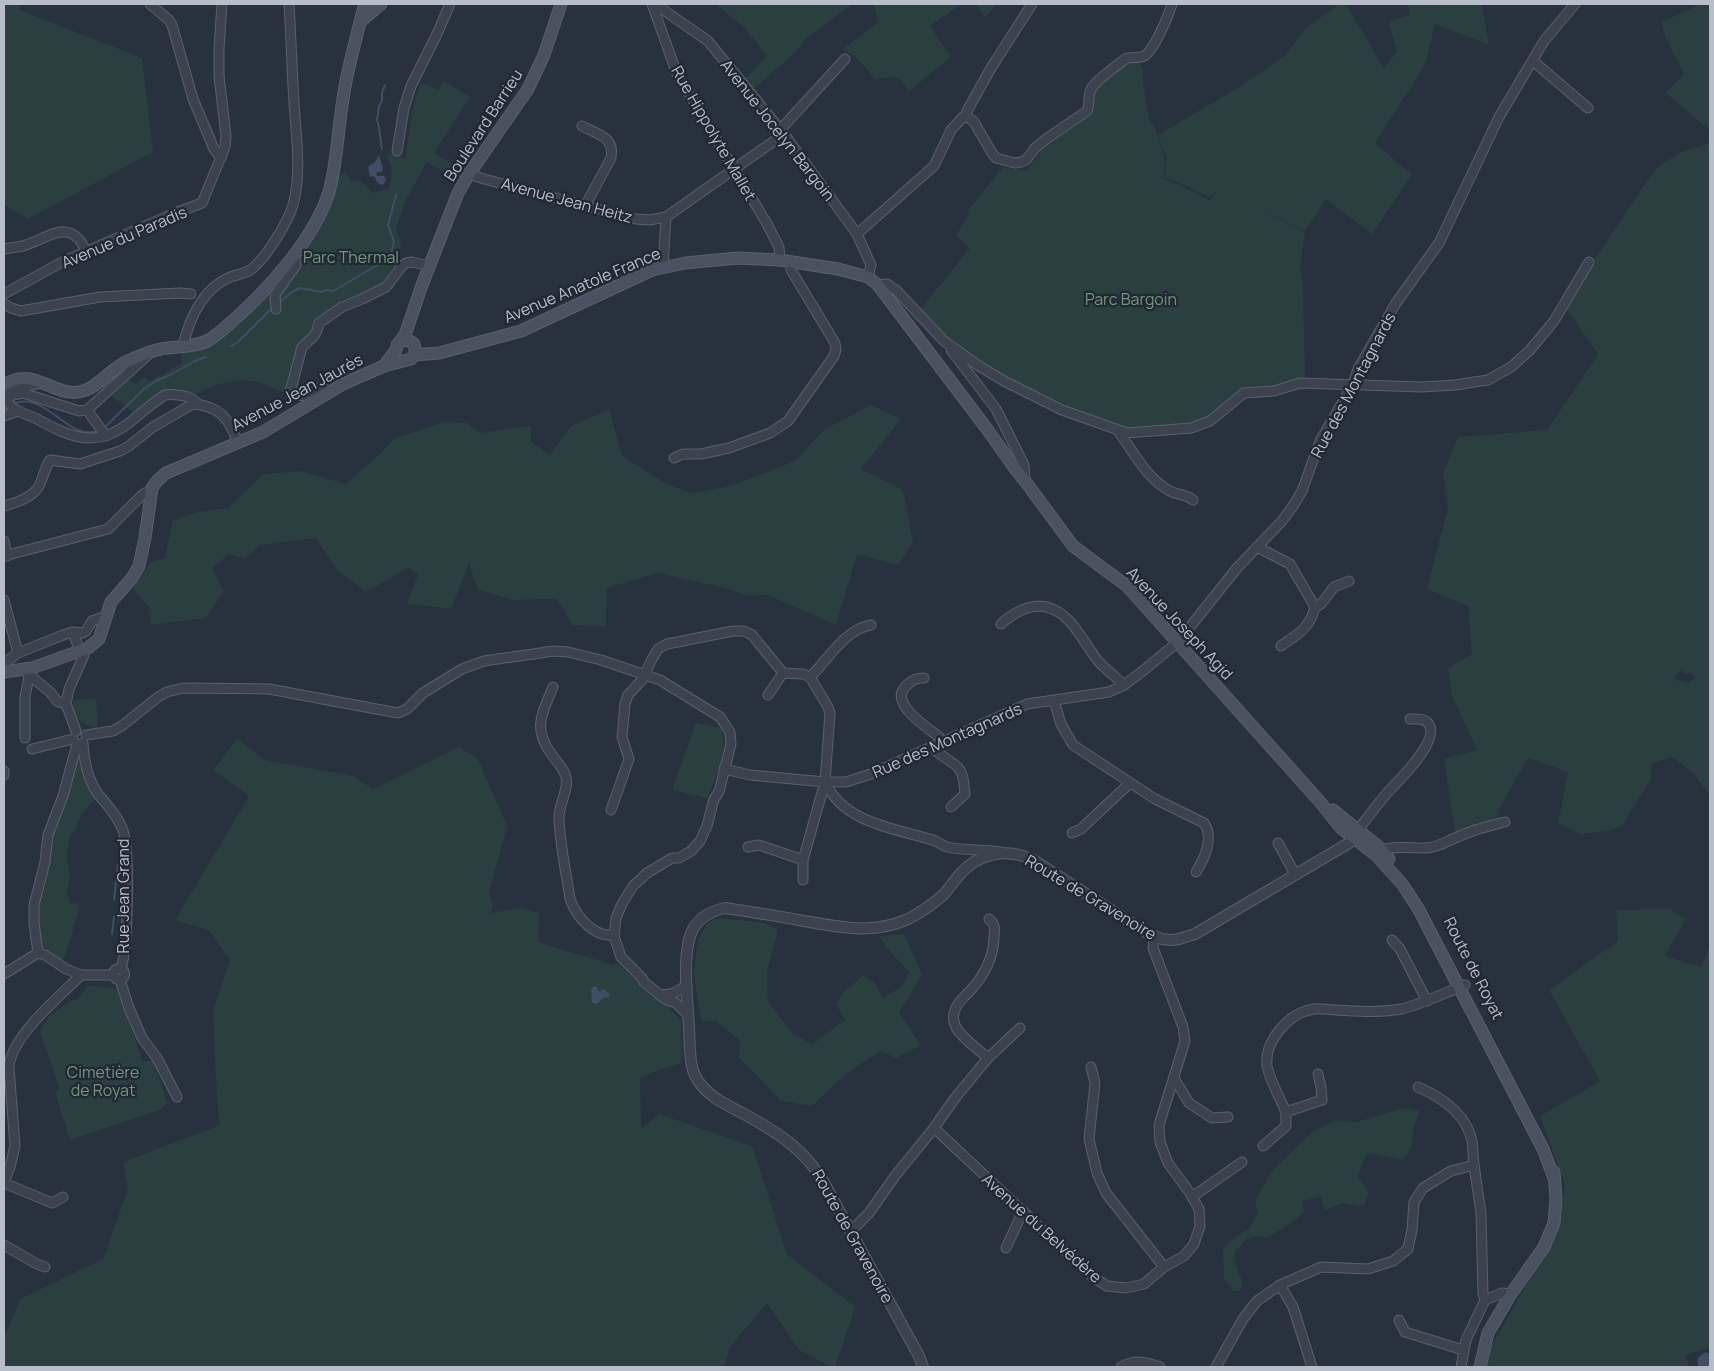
<svg xmlns="http://www.w3.org/2000/svg" width="1714" height="1371" viewBox="0 0 1714 1371" font-family="Manrope,sans-serif">
	<rect width="100%" height="100%" fill="#28313e"/>
	<g fill="#2b3e40" fill-rule="evenodd">
		<path d="M4 4H20V10L142 58 153 152 28 219 4 205Z"/>
		<path d="M715 4H853L805 39 797 51 752 90 744 80 767 56 744 27Z"/>
		<path d="M873 4H961L930 26 951 57 909 91 898 77 875 79 855 56 843 49 879 22Z"/>
		<path d="M975 4H997L985 18Z"/>
		<path d="M1339 4H1346L1384 68 1397 52 1389 21 1410 15 1408 4H1482L1489 45 1435 24 1425 65 1375 143 1412 175 1372 234 1326 199 1305 231 1254 206 1305 232 1300 266 1303 284 1305 378 1265 389H1241L1212 415 1197 422 1178 426 1125 428 1096 421 1060 402 1005 378 954 346 919 311 970 248 956 236 969 212 968 210 1003 167 1027 171 1042 149 1055 138 1089 116 1091 111 1092 91 1127 61 1139 63 1143 68V83L1149 119 1156 131 1164 156V179L1178 184 1210 200 1218 189 1210 198 1180 183 1165 178 1166 158 1158 135 1241 86 1285 56 1306 28Z"/>
		<path d="M1700 4H1710V131L1666 93 1684 74 1665 37 1662 22Z"/>
		<path d="M444 81 470 97 434 153 469 174 463 183 427 162 404 203 396 230 401 241 397 261 431 262 405 266 385 290 343 310 323 326 303 348 287 394 258 382 243 380 219 384 193 395 157 396 133 413 112 396 129 379 135 384 145 377 150 381 182 363 181 353 200 350 215 343 271 293 295 263 336 177 345 172 352 181 356 182V180L361 181 373 193 389 188C394 174 391 166 387 153L405 159 413 108 421 82 438 90Z"/>
		<path d="M1710 143V796L1694 774 1673 757 1652 763 1651 779 1622 826 1608 831 1580 834 1558 823 1568 772 1528 758 1498 811V817L1455 832 1444 759 1477 750 1452 696 1448 668 1472 654 1468 606 1427 589 1448 508 1443 474 1458 437 1547 430 1598 354 1564 305 1640 191 1658 167 1681 152ZM1680 670 1684 673H1690L1695 677 1689 683 1676 680 1675 676Z"/>
		<path d="M871 405 901 419 861 469 903 490 913 542 898 565 857 554 836 625 768 595 748 596 725 588 658 573 607 588 606 626 572 625 557 599 514 600 478 590 469 564 451 609 407 604 418 574 408 568 366 592 337 570 316 538 259 545 245 559 229 554 212 568 224 591 206 618 151 625 149 607 133 589 150 563 165 558 173 520 198 512 228 508 263 474 301 471 346 484 384 450 393 439 444 422 467 423 479 433 531 426V441L550 455 570 427 609 409 622 456 668 485 692 493 734 485 795 461 825 429Z"/>
		<path d="M96 698 98 728C84 727 68 715 74 700Z"/>
		<path d="M696 723 721 728C730 751 716 776 707 798L672 790Z"/>
		<path d="M237 739 265 760 353 776 373 789 459 747 478 759 507 826 489 893 493 905 491 913 521 908 540 913 538 942 613 965 617 963 657 1000 667 1005 681 1020 682 1063 661 1069 640 1078 641 1129 659 1114 752 1146 787 1254 855 1307 835 1367H831L799 1350 767 1303 730 1347 725 1363 722 1367H4V1335L8 1329 20 1299 103 1259 128 1189 123 1162 220 1125 217 1101 213 1011 230 960 208 930 175 920 249 796 213 770Z"/>
		<path d="M80 758 87 787 95 799 81 815 75 830 70 836 67 855 70 877 67 891 70 904 79 903 78 913 63 962 49 953 41 945 36 906 49 840 75 759Z"/>
		<path d="M1670 909 1686 920 1664 956 1701 967 1710 945V1348L1685 1355 1690 1367H1487L1485 1358 1560 1225 1565 1185 1540 1116 1600 1081 1549 990 1618 941 1616 910Z"/>
		<path d="M718 918 760 922 778 929 767 972 768 1002 794 1035 813 1044 845 1020 836 1004 843 992 863 976 875 983 883 999 903 985 909 972 887 948 879 936 904 934 922 975 899 1013 921 1045 896 1058 880 1051 846 1074 812 1106 781 1101 739 1058 740 1041 716 1021H701L693 970 699 938 707 924Z"/>
		<path d="M89 985 117 989 143 1062 153 1060 167 1103 160 1110 70 1140 55 1092 60 1089 40 1032 48 1017 69 1002 78 999Z"/>
		<path d="M1405 1108 1419 1111 1413 1131 1412 1145 1404 1160 1369 1153 1363 1161 1358 1176 1369 1194 1363 1207 1343 1203 1325 1210 1321 1197 1302 1201 1304 1213 1296 1220 1267 1238 1256 1236 1244 1241 1235 1252 1234 1262 1243 1283 1240 1291H1233L1224 1278 1223 1248 1233 1239 1250 1227 1258 1212 1255 1201 1273 1170 1313 1131 1336 1120 1356 1122Z"/>
	</g>
	<g fill="#404e65">
		<path d="M379 155 383 169 381 172H377L376 175 378 176H384L386 179 384 184 381 185 377 182 374 176 370 177 368 167 375 162Z"/>
		<path d="M596 986 599 992 604 989 610 995 609 997 603 998 597 1004 592 1003 591 988Z"/>
		<path d="M1706 1352 1710 1355V1367H1699C1695 1360 1699 1355 1706 1352Z"/>
	</g>
	<g fill="none" stroke-linecap="round" stroke-linejoin="round">
		<g stroke="#404e65" stroke-width="2">
			<path d="M382 149C380 140 380 128 377 120L379 106 382 101V93L385 85"/>
			<path d="M279 303 292 292 300 288 321 292 326 290 333 291 383 262 391 253 394 242 388 225 396 195"/>
			<path d="M231 346 238 342 273 307"/>
			<path d="M13 404C46 390 67 441 97 431"/>
			<path d="M106 426 144 389 156 381 170 375 195 361 206 357"/>
			<path d="M114 900 118 864 122 862"/>
			<path d="M112 934 114 917"/>
		</g>
		<defs>
			<g id="minor">
				<path d="M150 4 169 20 172 25 193 99 214 149 221 158"/>
				<path d="M652 4 677 74 766 222 779 247 780 260"/>
				<path d="M655 4 708 41 784 134 857 234 871 265 868 277"/>
				<path d="M1533 61 1588 108"/>
				<path d="M966 117 967 111 991 68 1032 4"/>
				<path d="M582 126C599 135 615 137 611 158L585 206"/>
				<path d="M780 130 845 59"/>
				<path d="M397 151 404 108 411 86 437 34 450 4"/>
				<path d="M469 174 484 179 636 219 649 220 666 217 784 134"/>
				<path d="M857 234 934 166 951 130 963 117 969 118 974 122 992 153 996 158 1015 163 1021 162 1026 160 1035 148 1046 139 1087 111C1090 105 1088 98 1090 92 1092 82 1117 66 1125 59 1132 56 1138 59 1144 56 1154 51 1169 14 1172 4"/>
				<path d="M4 249C10 248 17 247 23 246 49 238 70 216 86 251"/>
				<path d="M663 267 666 217"/>
				<path d="M878 285 887 284 896 290 944 341 979 366 1004 381 1062 410 1127 433 1191 428 1210 421 1244 393 1274 391 1300 383 1422 387 1455 385 1488 380 1511 367 1530 350 1554 321 1589 262"/>
				<path d="M4 294 64 261 175 213 202 203 225 147 226 136 219 76V49L222 4"/>
				<path d="M4 304 11 308 21 311 100 297 180 293 191 294"/>
				<path d="M276 309 275 295 296 265 294 255"/>
				<path d="M183 346C189 320 202 290 228 278 237 274 248 274 255 266 268 254 288 222 293 205 302 172 296 136 294 103 292 70 291 37 289 4"/>
				<path d="M951 350 996 409 1024 465 1025 481"/>
				<path d="M329 392 321 387C311 393 300 400 290 392L302 347 313 337 317 331 319 323 342 307 362 299 386 287 402 266 406 263 412 262 429 266"/>
				<path d="M7 394C17 384 30 388 42 382"/>
				<path d="M6 399C10 410 26 414 37 419 70 437 95 449 129 423 141 413 152 403 165 395 172 394 186 395 192 399 195 400 196 403 198 404 202 406 208 406 213 409 227 415 232 429 238 442"/>
				<path d="M6 399 13 395 23 393 79 411 87 410 148 355"/>
				<path d="M87 410 106 436"/>
				<path d="M4 416 18 411"/>
				<path d="M1118 431C1133 451 1144 474 1165 488 1176 496 1184 493 1193 500"/>
				<path d="M674 458 683 454H701L729 448 770 433 788 421 834 356 836 350 835 343 791 270 792 262"/>
				<path d="M4 506C16 503 32 498 39 486 43 478 45 468 50 460L80 464 120 451 129 446 153 427 191 405 197 404"/>
				<path d="M4 541 7 556"/>
				<path d="M1257 547 1290 564 1315 607C1310 628 1298 634 1281 646"/>
				<path d="M4 556 108 529 141 496 145 493 151 492"/>
				<path d="M4 600 18 653"/>
				<path d="M1315 607 1321 604 1334 587 1349 581"/>
				<path d="M1001 624C1012 614 1023 607 1038 606 1069 606 1082 641 1098 661 1106 670 1116 677 1124 685"/>
				<path d="M73 632 78 646 84 655 69 689 66 704 76 731"/>
				<path d="M7 661 18 653 63 635 73 632 82 633 86 631 92 621 106 616"/>
				<path d="M26 672 51 693 57 701 66 704"/>
				<path d="M783 673 803 674 810 677"/>
				<path d="M924 678C916 678 912 680 906 686 888 703 927 727 939 737L941 741"/>
				<path d="M553 687C542 714 532 728 552 755 557 762 564 769 566 777 569 791 558 805 559 819 560 845 566 872 570 899 575 913 587 929 602 934 606 935 611 935 614 936"/>
				<path d="M1054 701 1061 724 1073 745 1155 799 1204 823C1214 837 1205 858 1196 872"/>
				<path d="M86 735 113 731 123 725 158 697 167 692 183 688 269 689 398 713 407 709 423 693 462 669 484 661 554 651 568 652 601 660 660 680 720 717 730 732 731 744 719 792 714 799 707 826 700 841 691 851 679 858H672L647 873 633 886 622 904 616 918 614 936 621 957 642 978 644 982 665 999 676 1003 688 1015"/>
				<path d="M25 738V697L29 676"/>
				<path d="M83 743C84 761 88 780 98 794 107 805 117 815 122 828 131 848 128 947 121 969"/>
				<path d="M931 746C939 756 955 762 960 770 964 776 964 786 965 794L951 807"/>
				<path d="M32 749 73 739"/>
				<path d="M724 769 750 775 825 782H846L871 774 1027 704 1109 692 1124 685 1139 674 1178 642 1237 568 1282 521 1293 506 1302 491 1320 441 1353 384 1358 369 1396 303 1439 243 1499 117 1544 41 1575 4"/>
				<path d="M4 771V775"/>
				<path d="M825 782C843 822 892 828 929 839 936 840 941 845 947 847 964 851 983 849 1001 852"/>
				<path d="M611 810 629 759 622 737 625 704 628 695 642 680 652 659 658 649 667 644 733 631H744L752 635 783 673 768 695"/>
				<path d="M1358 830C1368 817 1377 805 1387 793 1398 781 1442 740 1428 723 1424 718 1415 719 1410 719"/>
				<path d="M1072 833 1081 829 1130 783"/>
				<path d="M1278 843 1295 874"/>
				<path d="M748 847 759 845 803 860"/>
				<path d="M1378 853C1388 844 1414 849 1427 848 1439 847 1449 840 1460 836 1475 829 1489 826 1505 822"/>
				<path d="M803 880V860L825 782 830 713 828 707 810 677C828 660 845 629 871 625"/>
				<path d="M1392 940 1400 949 1427 1001"/>
				<path d="M38 953 34 923V905L45 862 48 835 63 796 77 744"/>
				<circle cx="119" cy="974" r="5.5"/>
				<path d="M4 974 38 953 45 955 66 969 81 975C60 996 10 1037 9 1068L15 1146 10 1167 4 1182"/>
				<path d="M81 975H114"/>
				<path d="M120 980 129 1008 142 1038 157 1058 177 1097"/>
				<path d="M659 995C672 995 677 992 687 985"/>
				<path d="M988 1058C979 1050 959 1036 955 1025 953 1021 953 1014 955 1010 957 1003 964 997 969 992 984 976 994 958 994 936 995 929 995 924 989 919"/>
				<path d="M1091 1067 1095 1083 1089 1139 1097 1173 1106 1193 1164 1267"/>
				<path d="M1174 1078 1189 1103 1212 1118 1228 1117"/>
				<path d="M1418 1087C1441 1097 1466 1113 1472 1141 1473 1149 1473 1157 1474 1165"/>
				<path d="M1286 1112C1280 1098 1270 1081 1267 1066 1264 1041 1289 1013 1313 1009 1321 1008 1329 1010 1336 1010 1357 1011 1380 1013 1401 1009 1423 1004 1444 993 1465 985"/>
				<path d="M934 1128 1093 1277 1107 1286 1126 1288 1144 1284 1164 1267 1184 1256 1194 1244 1200 1226 1199 1209 1190 1193 1168 1163 1160 1142 1159 1125 1185 1041 1183 1027 1153 948 1154 936"/>
				<path d="M1263 1146 1286 1126V1112L1322 1100 1321 1087 1318 1074"/>
				<path d="M4 1183 52 1203 63 1197"/>
				<path d="M1192 1197 1242 1162"/>
				<path d="M851 1231 869 1213 895 1176 934 1128 955 1098 988 1058 1020 1028"/>
				<path d="M4 1245 35 1263 45 1267"/>
				<path d="M1006 1248 1023 1211"/>
				<path d="M1280 1285 1293 1307 1312 1367"/>
				<path d="M1485 1300 1502 1293 1511 1294"/>
				<path d="M1399 1320 1405 1332 1463 1350"/>
				<path d="M1121 1367C1136 1359 1144 1362 1160 1367"/>
				<path d="M1216 1367 1243 1319 1257 1301 1280 1285 1321 1267 1368 1269 1393 1261 1408 1249 1412 1230 1414 1202 1423 1188 1451 1171 1474 1165 1481 1213 1483 1294 1485 1300 1466 1340 1461 1367"/>
			</g>
			<path id="tertiary" d="M923 1367 919 1356 823 1181C805 1150 777 1132 746 1115 731 1107 714 1100 702 1086 697 1080 693 1074 692 1066 689 1054 690 1041 689 1029 688 1001 681 956 692 931 699 917 711 911 725 908 751 912 778 916 804 921 840 927 873 935 908 919 920 913 933 904 943 895 949 889 954 881 960 874 979 853 1005 848 1032 859L1147 933 1162 939 1171 940 1179 939 1195 934 1349 843 1354 838 1357 831"/>
			<g id="secondary">
				<path d="M360 22 381 4"/>
				<path d="M414 355 439 353 521 331 652 270 685 263 738 258 780 260 838 269 868 277 878 285 987 429 1016 470 1025 481 1073 546 1127 586 1321 803 1340 827 1376 855 1403 885 1419 910 1543 1149 1554 1178"/>
				<path d="M384 366 396 350 397 345 405 335 422 285 458 193 469 174 528 89 544 55 561 4"/>
				<path d="M4 385C36 364 56 402 86 390 101 384 111 369 126 362 137 357 149 351 161 349 176 346 195 348 209 340 220 333 229 324 238 316 272 285 315 237 329 192 337 164 338 128 343 99 347 69 356 40 363 10L366 4"/>
				<path d="M4 672 32 668 88 648 99 639 111 602 132 578 139 566 145 538 152 488 157 481 166 473 263 432 343 384 384 366 411 359 416 353 414 344 408 340 401 341"/>
				<path d="M1333 810 1379 847 1389 859"/>
				<path d="M1480 1367 1488 1333 1511 1294 1544 1247 1554 1223 1556 1199 1554 1172"/>
			</g>
		</defs>
		<use href="#minor" stroke="#5a616c" stroke-width="11"/>
		<use href="#tertiary" stroke="#5a616c" stroke-width="12"/>
		<use href="#secondary" stroke="#5a616c" stroke-width="13"/>
		<use href="#minor" stroke="#3c434e" stroke-width="9"/>
		<use href="#tertiary" stroke="#3c434e" stroke-width="10"/>
		<use href="#secondary" stroke="#4a5261" stroke-width="11"/>
	</g>
	<g text-anchor="middle" dominant-baseline="central" stroke-width="4.5" stroke-linejoin="round" paint-order="stroke">
		<g font-size="16" fill="#b8bec9" stroke="#212833">
			<text transform="translate(483 125) rotate(-57)">Boulevard Barrieu</text>
			<text transform="translate(778 130) rotate(52)">Avenue Jocelyn Bargoin</text>
			<text transform="translate(714 133) rotate(60)">Rue Hippolyte Mallet</text>
			<text transform="translate(567 200) rotate(15)">Avenue Jean Heitz</text>
			<text transform="translate(124 237) rotate(-23)">Avenue du Paradis</text>
			<text transform="translate(582 285) rotate(-23)">Avenue Anatole France</text>
			<text transform="translate(1353 385) rotate(-62)">Rue des Montagnards</text>
			<text transform="translate(297 392) rotate(-28)">Avenue Jean Jaurès</text>
			<text transform="translate(1180 623) rotate(47)">Avenue Joseph Agid</text>
			<text transform="translate(947 740) rotate(-24)">Rue des Montagnards</text>
			<text transform="translate(123 896) rotate(-90)">Rue Jean Grand</text>
			<text transform="translate(1091 897) rotate(31)">Route de Gravenoire</text>
			<text transform="translate(1474 968) rotate(63)">Route de Royat</text>
			<text transform="translate(1042 1228) rotate(42)">Avenue du Belvédère</text>
			<text transform="translate(853 1236) rotate(61)">Route de Gravenoire</text>
		</g>
		<g font-size="16" fill="#72977c" stroke="#212833">
			<text x="351" y="257">Parc Thermal</text>
			<text x="1131" y="299">Parc Bargoin</text>
			<text x="103" y="1072">Cimetière<tspan x="103" dy="18">de Royat</tspan></text>
		</g>
	</g>
	<rect width="1714" height="1371" fill="none" stroke="#b8bec9" stroke-width="10"/>
</svg>
